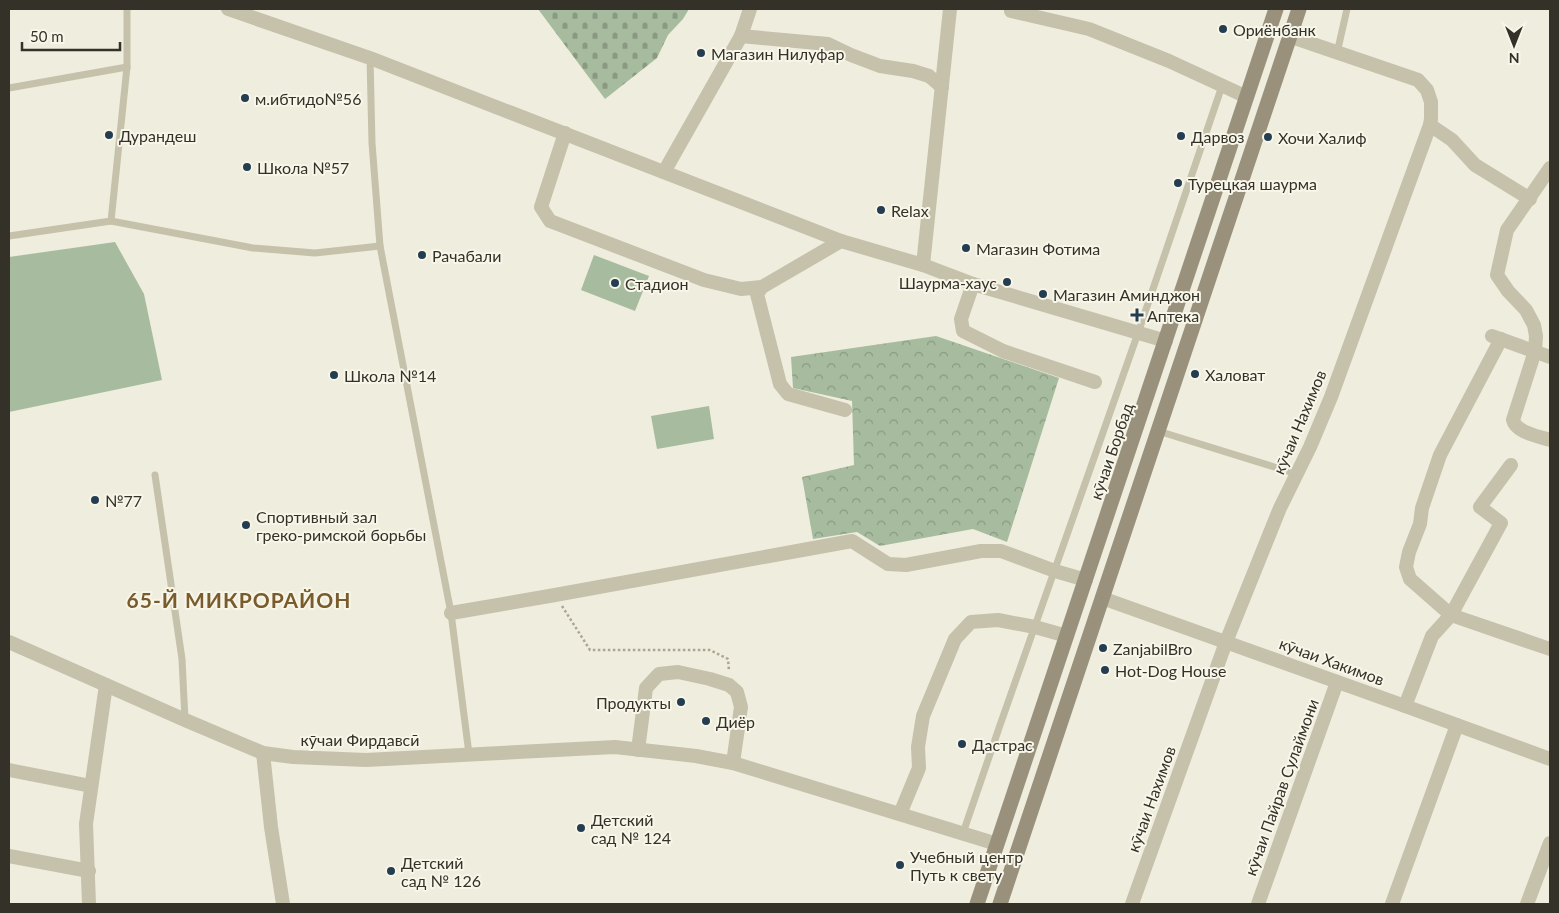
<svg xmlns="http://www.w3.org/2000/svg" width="1559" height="913" viewBox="0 0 1559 913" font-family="Lato,sans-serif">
	<defs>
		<pattern id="forest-crowns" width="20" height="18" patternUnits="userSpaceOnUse" patternTransform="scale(1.25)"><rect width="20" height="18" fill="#a7bc9f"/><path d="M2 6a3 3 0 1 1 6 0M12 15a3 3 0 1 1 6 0" fill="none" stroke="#899982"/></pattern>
		<pattern id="cemetery-stones" width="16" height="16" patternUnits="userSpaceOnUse" patternTransform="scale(1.25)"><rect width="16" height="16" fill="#a7bc9f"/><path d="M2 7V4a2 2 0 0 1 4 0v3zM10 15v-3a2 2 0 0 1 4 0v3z" fill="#899982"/></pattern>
	</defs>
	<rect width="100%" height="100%" fill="#efeddd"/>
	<g fill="#a7bc9f">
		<path d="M115 242 144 294 162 380 9 412V257Z"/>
		<path d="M594 255 649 276 635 311 581 290Z"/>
		<path d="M709 406 714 439 657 449 651 416Z"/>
	</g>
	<path fill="url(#forest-crowns)" d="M936 336 1059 378 1007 542 973 529 880 546 857 532 813 539 802 477 854 465 852 401 793 388 791 357Z"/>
	<path fill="url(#cemetery-stones)" d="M538 9H689L683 19 668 35 657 58 605 99Z"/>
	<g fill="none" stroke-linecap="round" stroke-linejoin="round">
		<path stroke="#aca691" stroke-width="2.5" stroke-dasharray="2.5 2.5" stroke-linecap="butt" d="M562 606 590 650H710L728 659 729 671"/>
		<g stroke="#c5c1ab" stroke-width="7">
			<path d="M1337 53 1347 9"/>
			<path d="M370 58 372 143 380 246 451 613 469 754"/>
			<path d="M9 88 127 67"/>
			<path d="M111 221 253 248 315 253 380 246"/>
			<path d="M9 236 111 221 127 67V9"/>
			<path d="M1158 431 1297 474"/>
			<path d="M155 475 182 659 185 720"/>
			<path d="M963 833 999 728 1138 333 1222 86"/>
		</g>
		<g stroke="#c5c1ab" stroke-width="14">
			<path d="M228 9 370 58 841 241 923 265 973 284 1166 341"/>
			<path d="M750 9 741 36 828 44 851 55 880 66 913 71 929 76 942 87"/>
			<path d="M1011 11 1089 29 1169 61 1247 97"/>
			<path d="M1430 125 1452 140 1475 165 1530 199"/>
			<path d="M565 133 541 207 550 221 704 280 741 289 762 287"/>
			<path d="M1550 168 1507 230 1497 275 1508 291 1526 310 1534 325 1536 336 1535 351 1513 420C1516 433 1539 436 1550 440"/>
			<path d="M664 172 741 36"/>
			<path d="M841 241 762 287 757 294 780 384 788 394 845 410"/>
			<path d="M923 265 950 9"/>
			<path d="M973 284 961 319 963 331 1003 351 1095 382"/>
			<path d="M1492 336 1550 357"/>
			<path d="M1501 339 1440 455 1422 508 1420 524 1409 552 1406 567 1410 579 1451 615 1550 649"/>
			<path d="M1102 598 1405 706 1550 759"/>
			<path d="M451 613 555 595 852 541 888 564 906 565 981 551H1001L1055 571 1086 580"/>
			<path d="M9 642 185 720 263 753 293 757 366 760 615 747 696 756 733 763 997 844"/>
			<path d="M1405 706 1432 636 1451 615 1501 523 1480 507 1511 465"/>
			<path d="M638 750 646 688 659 674 678 672 710 679 729 685 737 692 741 707 733 763"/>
			<path d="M263 753 271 827 283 904"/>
			<path d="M9 770 91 786"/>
			<path d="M900 814 919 768 918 747 923 716 955 639 971 622 998 620 1035 627 1067 636"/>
			<path d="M9 856 89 871"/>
			<path d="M89 904 86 824 106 685"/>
			<path d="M1132 904 1226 642 1280 508 1310 447 1331 397 1430 125 1431 119V102L1427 90 1418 80 1289 36"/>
			<path d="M1258 904 1337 682"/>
			<path d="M1392 904 1457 725"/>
			<path d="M1527 904 1550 843"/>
		</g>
		<g stroke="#99917c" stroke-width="15">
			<path d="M977 904 1276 9"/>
			<path d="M1000 904 1299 9"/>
		</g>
	</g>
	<g fill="#243d50" stroke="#f7f6e9" stroke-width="2">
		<circle cx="1223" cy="29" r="5"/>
		<circle cx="701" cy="53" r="5"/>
		<circle cx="245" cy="98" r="5"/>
		<circle cx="109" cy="135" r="5"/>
		<circle cx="1181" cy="136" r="5"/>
		<circle cx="1268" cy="137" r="5"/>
		<circle cx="247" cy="167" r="5"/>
		<circle cx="1178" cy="183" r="5"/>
		<circle cx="881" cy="210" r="5"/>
		<circle cx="966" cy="248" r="5"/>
		<circle cx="422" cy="255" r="5"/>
		<circle cx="1007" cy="282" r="5"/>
		<circle cx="615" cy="283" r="5"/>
		<circle cx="1043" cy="294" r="5"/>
		<path d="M1134.5 307.5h5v5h5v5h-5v5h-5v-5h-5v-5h5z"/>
		<circle cx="1195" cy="374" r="5"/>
		<circle cx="334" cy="375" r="5"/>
		<circle cx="95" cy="500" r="5"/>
		<circle cx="246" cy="525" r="5"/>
		<circle cx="1103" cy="648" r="5"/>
		<circle cx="1105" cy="670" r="5"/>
		<circle cx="681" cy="702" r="5"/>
		<circle cx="706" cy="721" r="5"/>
		<circle cx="962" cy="744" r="5"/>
		<circle cx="581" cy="828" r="5"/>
		<circle cx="900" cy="865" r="5"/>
		<circle cx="391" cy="871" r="5"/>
	</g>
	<g text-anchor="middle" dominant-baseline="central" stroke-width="4" stroke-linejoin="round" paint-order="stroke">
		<g font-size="16" fill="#343129" stroke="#f7f6e9" text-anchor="start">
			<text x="1233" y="29">Ориёнбанк</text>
			<text x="711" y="53">Магазин Нилуфар</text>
			<text x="255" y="98">м.ибтидо№56</text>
			<text x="119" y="135">Дурандеш</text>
			<text x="1191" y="136">Дарвоз</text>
			<text x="1278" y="137">Хочи Халиф</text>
			<text x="257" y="167">Школа №57</text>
			<text x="1188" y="183">Турецкая шаурма</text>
			<text x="891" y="210">Relax</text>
			<text x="976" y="248">Магазин Фотима</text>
			<text x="432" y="255">Рачабали</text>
			<text x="997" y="282" text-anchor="end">Шаурма-хаус</text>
			<text x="625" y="283">Стадион</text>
			<text x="1053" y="294">Магазин Аминджон</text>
			<text x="1147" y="315">Аптека</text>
			<text x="1205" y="374">Халоват</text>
			<text x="344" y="375">Школа №14</text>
			<text x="105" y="500">№77</text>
			<text x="256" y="516">Спортивный зал<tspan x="256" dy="18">греко-римской борьбы</tspan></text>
			<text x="1113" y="648">ZanjabilBro</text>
			<text x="1115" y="670">Hot-Dog House</text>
			<text x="671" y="702" text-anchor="end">Продукты</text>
			<text x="716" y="721">Диëр</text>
			<text x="972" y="744">Дастрас</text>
			<text x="591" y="819">Детский<tspan x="591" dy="18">сад № 124</tspan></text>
			<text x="910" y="856">Учебный центр<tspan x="910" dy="18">Путь к свету</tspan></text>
			<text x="401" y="862">Детский<tspan x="401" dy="18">сад № 126</tspan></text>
		</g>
		<g font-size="16" fill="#343129" stroke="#f7f6e9">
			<text transform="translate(1299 422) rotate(-67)">кӯчаи Нахимов</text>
			<text transform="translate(1111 451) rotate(-71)">кӯчаи Борбад</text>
			<text transform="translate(1332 661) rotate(20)">кӯчаи Хакимов</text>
			<text x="360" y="739">кӯчаи Фирдавсӣ</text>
			<text transform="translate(1281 787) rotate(-70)">кӯчаи Пайрав Сулаймони</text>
			<text transform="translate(1151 799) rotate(-70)">кӯчаи Нахимов</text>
		</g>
		<g font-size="21" font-weight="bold" letter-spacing="1" fill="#795b2c" stroke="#f7f6e9">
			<text x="239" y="599">65-Й МИКРОРАЙОН</text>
		</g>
	</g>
	<rect width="1559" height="913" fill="none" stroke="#343129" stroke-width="20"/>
	<g transform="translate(1514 45) rotate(180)" stroke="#f7f6e9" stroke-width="4" paint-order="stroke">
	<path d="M0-4L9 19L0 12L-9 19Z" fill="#343129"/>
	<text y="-8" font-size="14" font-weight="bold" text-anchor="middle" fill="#343129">N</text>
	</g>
	<path d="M22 42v8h98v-8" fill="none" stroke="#343129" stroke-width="2.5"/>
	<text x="30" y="42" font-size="15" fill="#343129" stroke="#f7f6e9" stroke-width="4" paint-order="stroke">50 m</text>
</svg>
